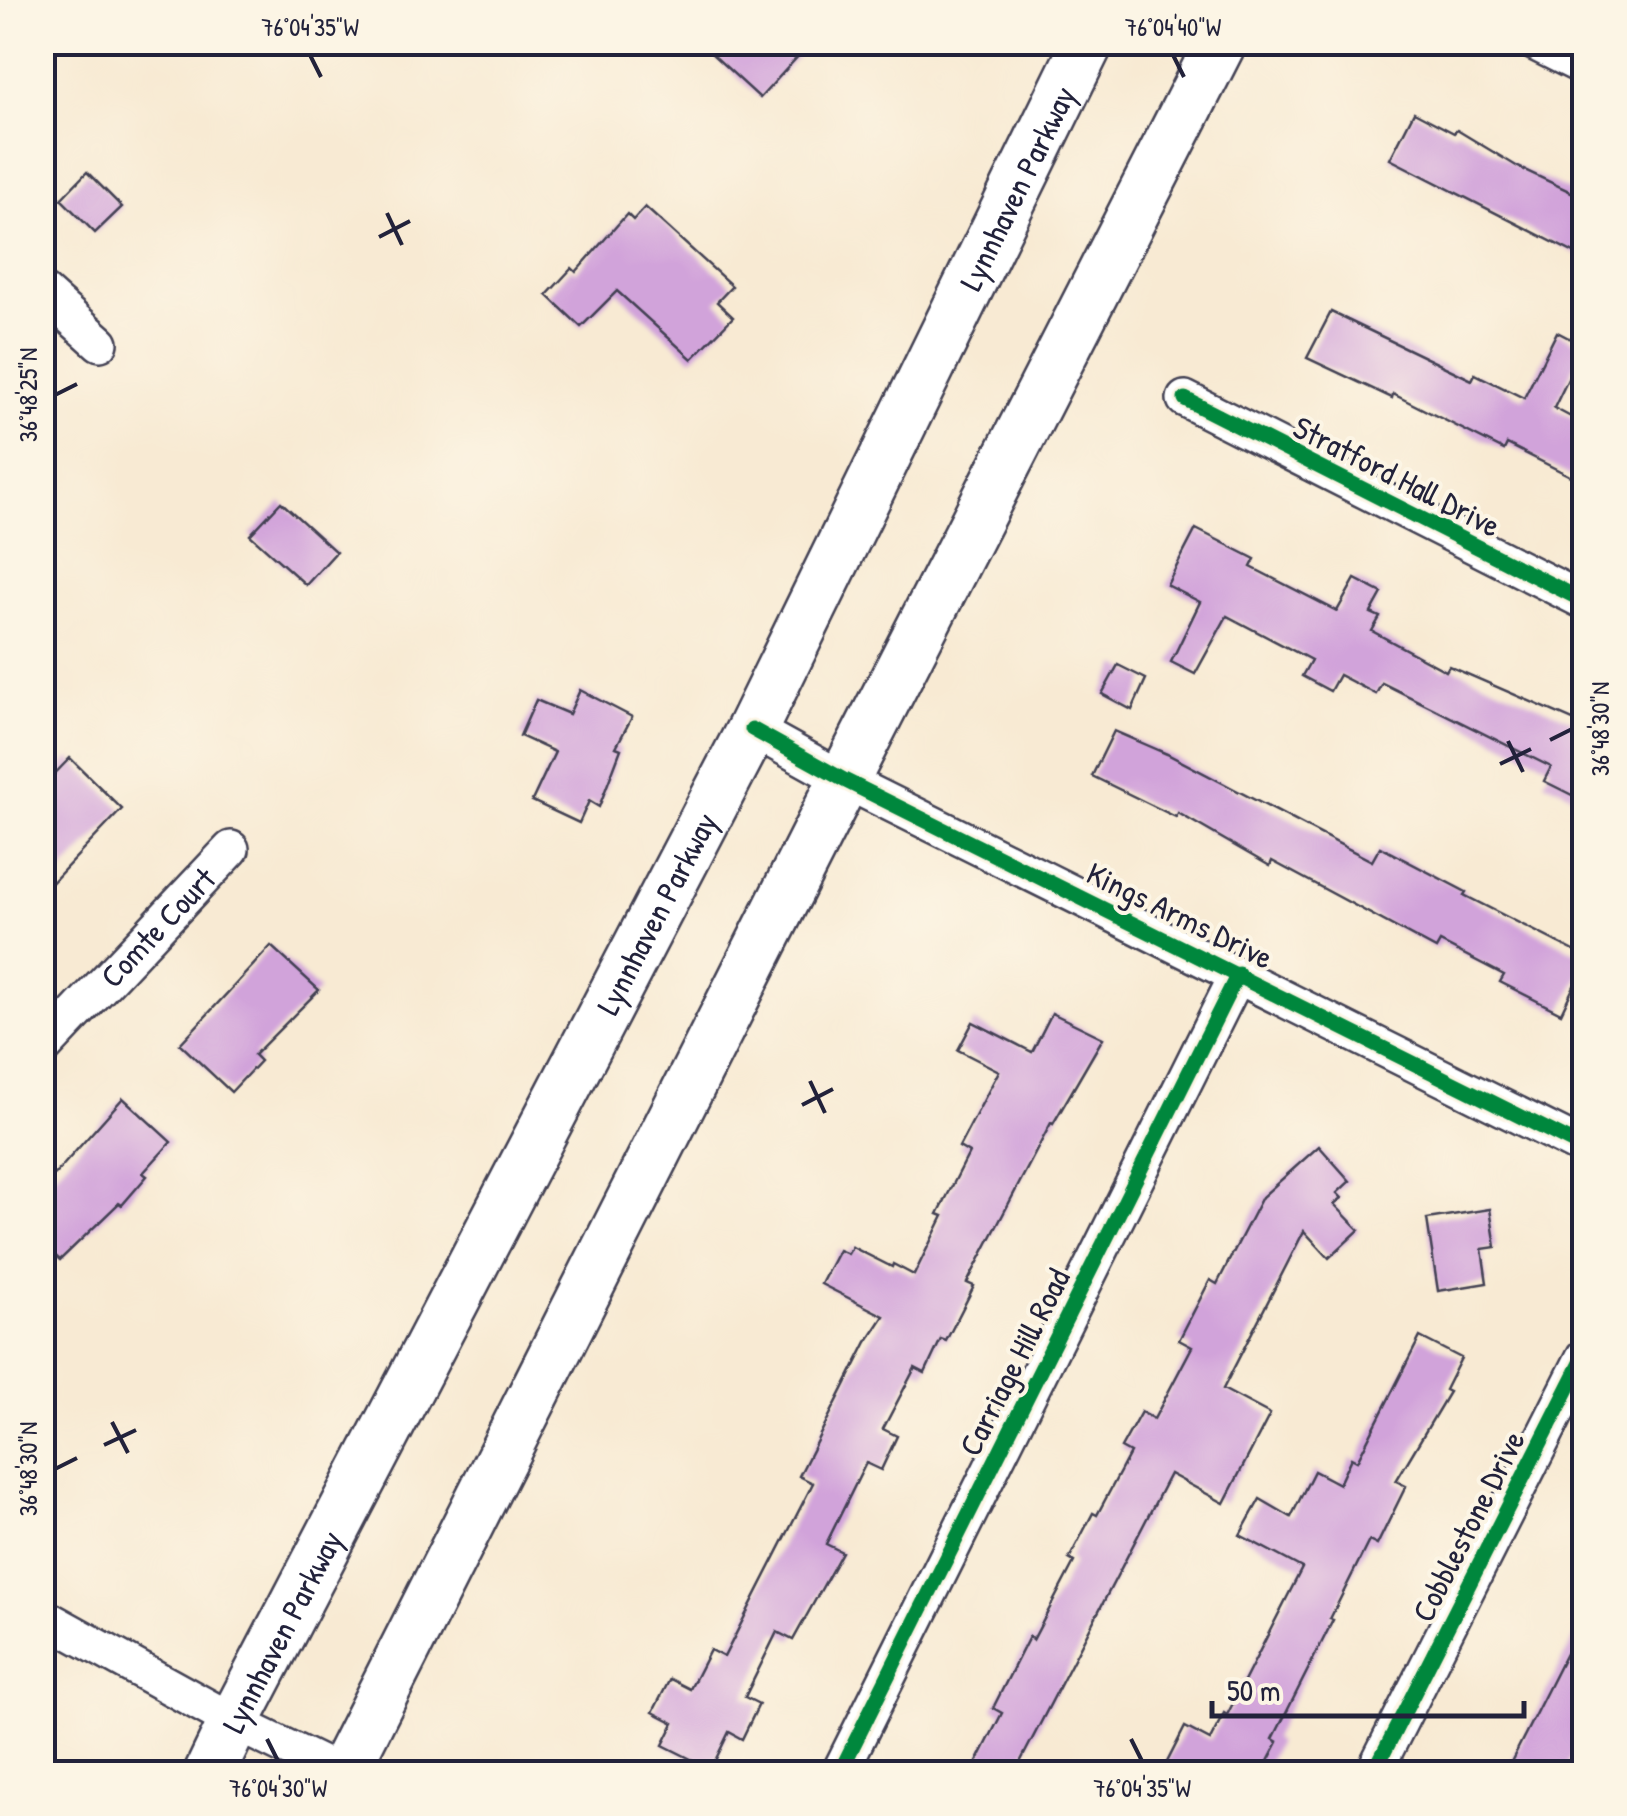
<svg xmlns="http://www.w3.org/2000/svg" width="1627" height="1816" viewBox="0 0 1627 1816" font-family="'Patrick Hand',sans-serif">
	<rect width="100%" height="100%" fill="#fcf5e5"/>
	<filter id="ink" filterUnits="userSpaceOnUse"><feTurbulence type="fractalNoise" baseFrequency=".01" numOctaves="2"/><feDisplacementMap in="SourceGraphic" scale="20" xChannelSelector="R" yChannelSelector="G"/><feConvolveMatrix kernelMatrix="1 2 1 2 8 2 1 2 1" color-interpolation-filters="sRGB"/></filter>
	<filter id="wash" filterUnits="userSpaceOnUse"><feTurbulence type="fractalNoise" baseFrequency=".0048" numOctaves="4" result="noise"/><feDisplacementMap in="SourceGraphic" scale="40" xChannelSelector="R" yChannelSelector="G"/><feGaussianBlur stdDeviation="2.25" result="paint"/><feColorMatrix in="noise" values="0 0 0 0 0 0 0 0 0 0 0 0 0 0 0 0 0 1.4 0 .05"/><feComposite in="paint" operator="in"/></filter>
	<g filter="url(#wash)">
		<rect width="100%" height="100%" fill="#f8ead3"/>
		<g id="blocks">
			<g fill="#d1a3da">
				<path d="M699 42H811L760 98Z"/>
				<path d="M1414 112 1454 133 1457 130 1518 167 1584 198V258L1390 159Z"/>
				<path d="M87 172 122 207 95 233 61 199Z"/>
				<path d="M645 207 732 286 717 302 733 317 692 359 617 291 581 327 547 295 572 268 576 272 627 214 633 220Z"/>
				<path d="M1331 312 1472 380 1475 374 1524 398 1557 332 1584 346 1554 408 1584 424V483L1507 444 1504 450 1393 394 1392 398 1307 358Z"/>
				<path d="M281 502 336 552 306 585 250 535Z"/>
				<path d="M1196 529 1255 559 1251 567 1337 611 1355 579 1382 593 1371 613 1380 617 1372 631 1446 671 1449 666 1575 721 1584 703V801L1544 781 1551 767 1382 683 1376 694 1339 675 1330 691 1302 676 1311 660 1227 616 1195 674 1171 662 1200 602 1167 585Z"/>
				<path d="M1118 665 1146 679 1132 710 1102 694Z"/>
				<path d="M580 690 632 717 616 747 621 749 599 807 589 801 579 823 532 801 555 752 520 736 536 700 569 714Z"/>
				<path d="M1114 731 1167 754 1372 861 1380 847 1466 892 1464 895 1584 956V965L1561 1013 1500 982 1504 975 1440 942 1436 949 1272 861 1270 866 1178 813 1176 817 1092 776Z"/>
				<path d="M70 758 122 809 42 893V787Z"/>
				<path d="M271 946 319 990 254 1055 260 1061 231 1092 180 1044Z"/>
				<path d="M1052 1013 1103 1038 1053 1124 1051 1123 967 1283 974 1286 946 1341 941 1339 925 1373 915 1368 883 1429 897 1436 881 1470 866 1463 826 1544 842 1552 793 1640 777 1632 745 1697 759 1704 742 1739 729 1732 711 1769 663 1745 674 1723 653 1712 670 1679 690 1689 710 1650 724 1657 813 1483 799 1476 867 1342 884 1316 821 1284 839 1250 848 1254 852 1247 892 1267 893 1264 914 1275 943 1216 938 1214 969 1153 959 1147 999 1071 958 1050 973 1022 1032 1052Z"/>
				<path d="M123 1098 171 1142 143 1173 147 1176 122 1205 119 1203 60 1260 42 1244V1189Z"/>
				<path d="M1319 1146 1350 1181 1337 1193 1342 1198 1334 1204 1359 1230 1329 1258 1304 1231 1223 1389 1270 1414 1224 1503 1170 1474 1014 1774H971L1002 1713 993 1708 1029 1637 1033 1640 1074 1562 1069 1559 1093 1513 1097 1515 1130 1453 1121 1448 1141 1412 1154 1419 1192 1347 1179 1340 1210 1280 1217 1284 1262 1197Z"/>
				<path d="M1490 1209 1496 1247 1482 1249 1487 1283 1438 1291 1427 1219Z"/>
				<path d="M1420 1337 1461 1358 1445 1390 1449 1392 1396 1481 1406 1486 1377 1545 1369 1541 1330 1619 1333 1620 1273 1739 1278 1742 1264 1769 1273 1774H1161L1185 1727 1210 1740 1224 1713 1227 1715 1302 1568 1240 1535 1260 1499 1291 1517 1314 1471 1339 1484 1351 1458 1357 1461Z"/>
				<path d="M1584 1618V1731L1563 1774H1505Z"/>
			</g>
		</g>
	</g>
	<g filter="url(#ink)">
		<use href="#blocks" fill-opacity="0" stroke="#424052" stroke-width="2.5"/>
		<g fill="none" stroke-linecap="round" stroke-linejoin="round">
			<defs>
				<g id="minor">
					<path d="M1534 42 1584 67"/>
					<path d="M42 291 100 343"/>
					<path d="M1185 399 1584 601"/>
					<path d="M752 729 844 780 1584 1148"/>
					<path id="s1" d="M42 1049 231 849"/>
					<path d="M42 1616 234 1722 341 1774"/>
					<path d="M839 1774 1238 974"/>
					<path d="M1373 1774 1584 1357"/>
				</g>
				<g id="secondary">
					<path id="s2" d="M209 1774 234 1722 752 729 1088 42"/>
					<path d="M342 1774 844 780 1221 42"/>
				</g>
			</defs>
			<use href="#minor" stroke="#424052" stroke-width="40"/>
			<use href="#secondary" stroke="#424052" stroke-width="55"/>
			<use href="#minor" stroke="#fff" stroke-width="35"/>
			<use href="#secondary" stroke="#fff" stroke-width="50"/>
			<defs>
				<g id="cycleway">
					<path d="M1185 399 1584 601"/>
					<path d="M752 729 844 780 1584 1148"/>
					<path d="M839 1774 1238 974"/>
					<path d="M1373 1774 1584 1357"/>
				</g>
			</defs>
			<use href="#cycleway" stroke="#fcf5e5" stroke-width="21"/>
			<use href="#cycleway" stroke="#00873e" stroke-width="15"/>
		</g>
	</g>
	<path fill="none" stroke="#22223b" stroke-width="4" d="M310 55 321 77M1173 55 1184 77M387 213 402 245M379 237 410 221M55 395 77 384M1550 740 1572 729M1508 741 1523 772M1500 764 1531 749M810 1081 825 1113M802 1105 833 1089M112 1422 128 1453M104 1445 136 1430M55 1469 77 1458M267 1739 278 1761M1131 1739 1142 1761"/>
	<g text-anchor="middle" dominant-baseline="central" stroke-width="8" stroke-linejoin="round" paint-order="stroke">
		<g font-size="32" fill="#22223b" stroke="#fcf5e5">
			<text stroke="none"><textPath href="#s2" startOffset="1780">Lynnhaven Parkway</textPath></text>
			<text transform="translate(1397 476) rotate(27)">Stratford Hall Drive</text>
			<text stroke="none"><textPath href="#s2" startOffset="970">Lynnhaven Parkway</textPath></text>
			<text transform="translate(1180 915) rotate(26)">Kings Arms Drive</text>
			<text stroke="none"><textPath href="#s1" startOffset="168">Comte Court</textPath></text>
			<text transform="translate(1014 1362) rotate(-63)">Carriage Hill Road</text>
			<text transform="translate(1468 1526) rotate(-63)">Cobblestone Drive</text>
			<text stroke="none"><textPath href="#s2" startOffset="160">Lynnhaven Parkway</textPath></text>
		</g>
	</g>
	<rect width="1627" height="1816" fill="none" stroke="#fcf5e5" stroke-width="110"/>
	<path d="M1212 1701v15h312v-15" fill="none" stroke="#22223b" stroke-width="5"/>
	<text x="1227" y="1701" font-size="30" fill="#22223b" stroke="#fcf5e5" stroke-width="8" paint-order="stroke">50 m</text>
	<rect x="55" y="55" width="1517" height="1706" fill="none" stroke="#22223b" stroke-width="4"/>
	<g font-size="25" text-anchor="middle" fill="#22223b">
		<text x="310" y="36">76°04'35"W</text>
		<text x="1173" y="36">76°04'40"W</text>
		<text transform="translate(28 395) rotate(-90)" y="9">36°48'25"N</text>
		<text transform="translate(1600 729) rotate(-90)" y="9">36°48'30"N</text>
		<text transform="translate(28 1469) rotate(-90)" y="9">36°48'30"N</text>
		<text x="278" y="1797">76°04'30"W</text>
		<text x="1142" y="1797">76°04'35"W</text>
	</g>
</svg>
